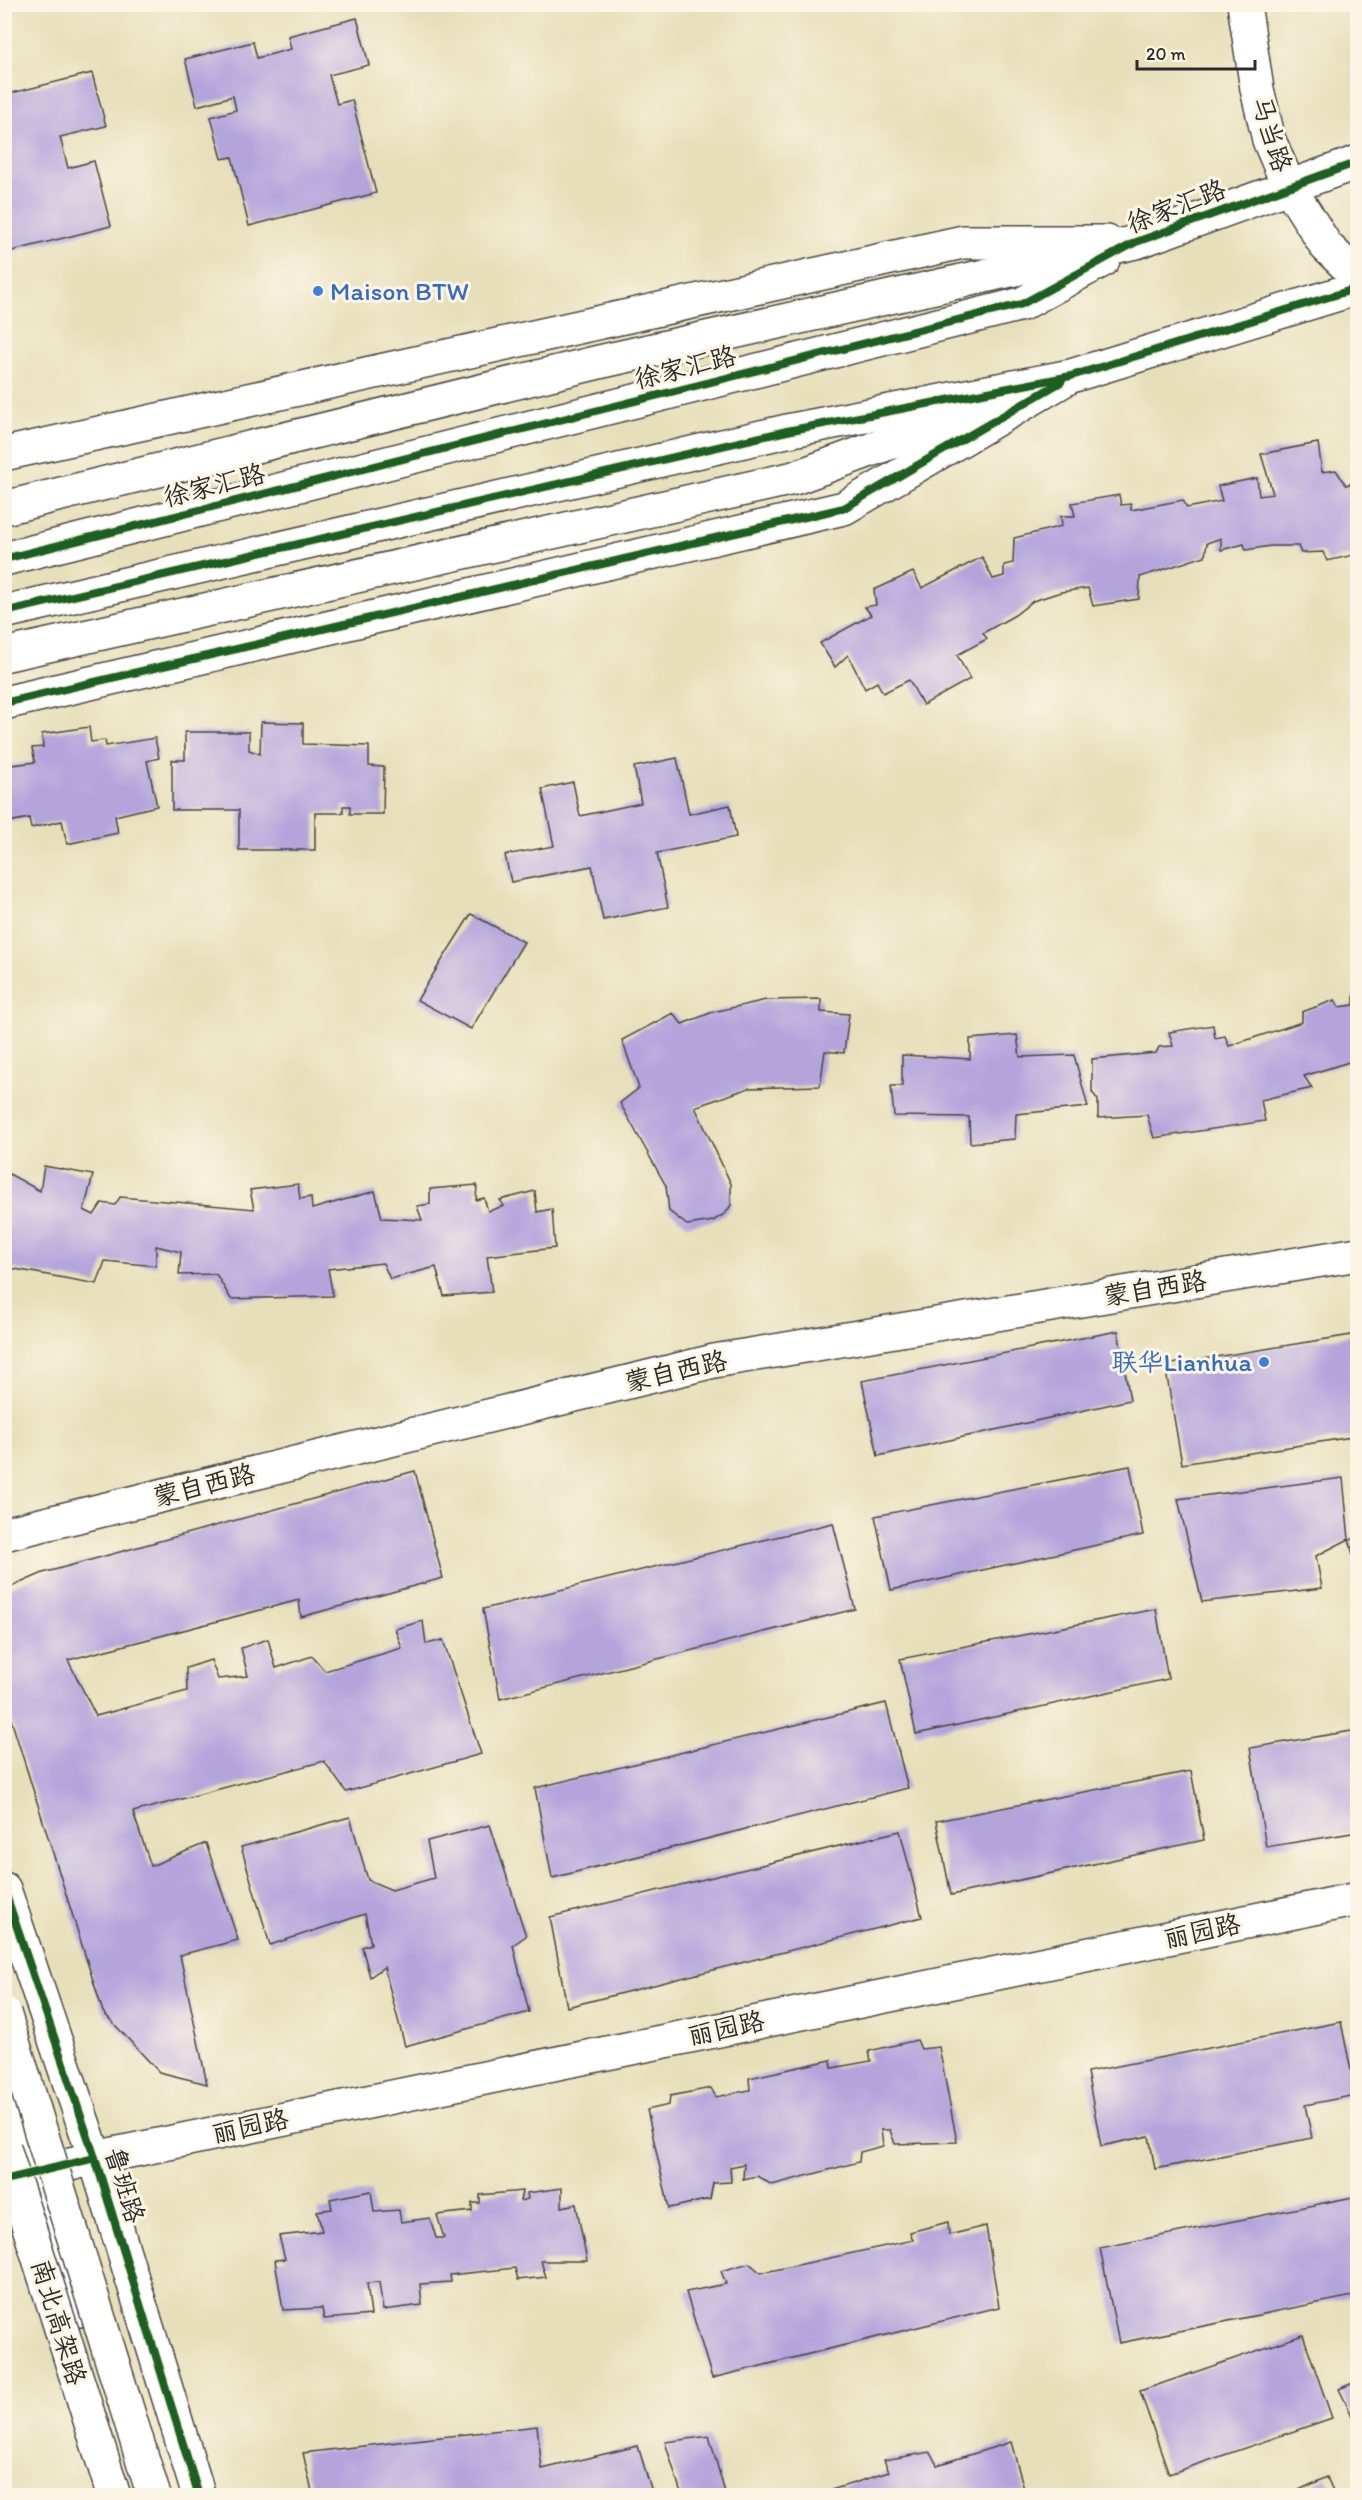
<svg xmlns="http://www.w3.org/2000/svg" width="1362" height="2500" viewBox="0 0 1362 2500" font-family="Itim,'LXGW WenKai TC',sans-serif">
	<rect width="100%" height="100%" fill="#fcf5e5"/>
	<filter id="ink" filterUnits="userSpaceOnUse"><feTurbulence type="fractalNoise" baseFrequency=".0167" numOctaves="2"/><feDisplacementMap in="SourceGraphic" scale="12" xChannelSelector="R" yChannelSelector="G"/><feConvolveMatrix kernelMatrix="1 2 1 2 8 2 1 2 1" color-interpolation-filters="sRGB"/></filter>
	<filter id="wash" filterUnits="userSpaceOnUse"><feTurbulence type="fractalNoise" baseFrequency=".008" numOctaves="4" result="noise"/><feDisplacementMap in="SourceGraphic" scale="24" xChannelSelector="R" yChannelSelector="G"/><feGaussianBlur stdDeviation="1.35" result="paint"/><feColorMatrix in="noise" values="0 0 0 0 0 0 0 0 0 0 0 0 0 0 0 0 0 1.4 0 .05"/><feComposite in="paint" operator="in"/></filter>
	<g filter="url(#wash)">
		<rect width="100%" height="100%" fill="#e7dfba"/>
		<g id="blocks">
			<g fill="#b3a4dc">
				<path d="M357 18 369 65 329 75 337 104 352 100 376 193 249 226 232 157 222 159 211 117 236 110 233 96 197 106 185 59 253 42 257 58 291 49 288 36Z"/>
				<path d="M92 73 106 126 60 137 68 168 94 161 111 226 4 253V95Z"/>
				<path d="M1318 443 1322 472 1336 470 1346 485 1358 481V554L1327 561 1323 552 1301 553 1298 546H1270L1246 550 1244 544 1221 550V538L1207 543 1205 556 1140 577 1139 599 1093 606 1088 588 1061 592 1033 601 1015 615 983 633 987 639 957 655 970 679 923 705 909 680 883 693 877 682 865 689 848 655 835 667 820 643 871 615 865 607 876 605 874 590 913 572 922 588 982 557 993 579 1004 576V565L1013 563 1014 538 1062 526 1061 516H1075L1072 503 1119 495 1121 505 1131 504V510L1183 500 1187 508 1222 501 1218 486 1257 478 1259 496 1273 494 1261 454Z"/>
				<path d="M261 722 303 723V744L369 746V766L384 767 383 814H350V806H343V813H315V850H239V810H172V760H185V732H249V750L260 754Z"/>
				<path d="M89 727 91 742 105 740 106 746 155 738 159 758 147 761 157 806 115 816 118 833 67 844 62 821 31 828 29 818 4 823V766L35 762 32 748 43 747 42 734Z"/>
				<path d="M677 758 689 814 730 805 736 837 657 853 668 907 603 920 592 866 511 882 505 855 554 846 542 789 573 782 580 816 641 803 634 767Z"/>
				<path d="M471 914 524 942 471 1029 417 1000Z"/>
				<path d="M1358 993V1073L1352 1075 1349 1062 1304 1076 1312 1088 1261 1100 1265 1121 1154 1138 1147 1115 1098 1118V1100L1092 1092V1059L1156 1053 1159 1047 1173 1046 1169 1032 1213 1025 1215 1038 1225 1036 1229 1046 1302 1022V1012L1335 1000 1339 1007 1354 1005V994Z"/>
				<path d="M821 999V1012L849 1014 844 1053 825 1051 820 1086 749 1088 695 1107 731 1184V1205L726 1213 713 1221 687 1225 669 1211 666 1186 620 1103 639 1088 622 1040 673 1013 682 1024 713 1012 766 1000Z"/>
				<path d="M1017 1035 1020 1057 1074 1055 1088 1107 1016 1114 1015 1139 970 1143 969 1117 894 1116 891 1086H902V1055L970 1059V1039Z"/>
				<path d="M44 1166 93 1175 84 1210 94 1215 102 1203 115 1205 120 1197 254 1209 250 1190 298 1184 300 1199 311 1197 312 1209 375 1191 382 1218 422 1220 417 1206 430 1204V1189L477 1185 476 1200 484 1198 488 1211 504 1206 500 1200 535 1191 537 1212 552 1209 555 1248 487 1256 492 1292 444 1296 436 1267 390 1279 383 1263 328 1269 333 1296 231 1299 216 1274 179 1275 181 1252 156 1246V1266L105 1261 97 1284 4 1267V1171L40 1191Z"/>
				<path d="M1118 1331 1130 1400 878 1456 862 1381Z"/>
				<path d="M1358 1334V1436L1182 1464 1165 1365Z"/>
				<path d="M1130 1466 1143 1535 891 1590 875 1516Z"/>
				<path d="M415 1471 443 1578 301 1617 299 1600 68 1660 96 1716 187 1691 186 1668 211 1660 218 1679 248 1676 241 1648 268 1639 276 1668 312 1656 325 1671 402 1648 395 1629 423 1621 426 1644 443 1640 481 1754 346 1792 324 1761 133 1812 151 1866 206 1843 238 1940 180 1955 207 2084 159 2072 103 2012 4 1697V1590L43 1573Z"/>
				<path d="M1343 1478 1349 1539 1316 1556 1322 1588 1202 1602 1178 1499Z"/>
				<path d="M833 1523 855 1609 500 1699 483 1609Z"/>
				<path d="M1358 1538V1570H1357L1349 1539Z"/>
				<path d="M1156 1609 1168 1679 916 1734 900 1659Z"/>
				<path d="M886 1703 908 1788 552 1878 535 1788Z"/>
				<path d="M1358 1730V1832L1266 1847 1250 1748Z"/>
				<path d="M1191 1771 1204 1840 951 1895 936 1821Z"/>
				<path d="M350 1817 368 1880 392 1890 434 1878 427 1841 490 1825 526 1936 513 1945 529 2012 405 2046 384 1967 370 1977 362 1947 371 1944 365 1914 270 1945 241 1847Z"/>
				<path d="M900 1831 922 1917 567 2007 550 1917Z"/>
				<path d="M1341 2022 1356 2095 1305 2105 1312 2138 1155 2169 1149 2136 1101 2146 1087 2072Z"/>
				<path d="M917 2040 921 2049 939 2047 957 2142 895 2144 890 2130H881L883 2146 860 2152 859 2162 772 2185 757 2176 743 2179 744 2164 730 2167 731 2182 713 2183 710 2199 669 2208 647 2110 669 2105 670 2096 711 2088 716 2097 750 2090 749 2078 831 2060 832 2068 871 2061 869 2051Z"/>
				<path d="M562 2188V2207L576 2204 587 2261H541L546 2277 518 2280 515 2268 450 2275 451 2282 420 2284 422 2305 383 2310 379 2282 367 2283 371 2315 324 2319 322 2308 283 2310 275 2260 285 2259 279 2236 322 2231 317 2211 332 2209 330 2199 371 2191 374 2212 399 2210 401 2222 430 2218 436 2238H444L437 2215 472 2211V2203H480V2195L522 2191 520 2201 528 2199 527 2193Z"/>
				<path d="M1358 2196V2295L1119 2343 1100 2248Z"/>
				<path d="M948 2222 949 2235 986 2226 999 2307 712 2378 686 2292 726 2284 721 2271 749 2263 761 2273 913 2240 910 2232Z"/>
				<path d="M1303 2335 1332 2418 1169 2474 1140 2391Z"/>
				<path d="M1358 2381V2428L1339 2389Z"/>
				<path d="M537 2426 542 2469 638 2446 653 2496H313L303 2453Z"/>
				<path d="M709 2436 726 2496H682L665 2442Z"/>
				<path d="M1011 2442 1026 2496H812L889 2472 884 2460 930 2452 937 2465Z"/>
				<path d="M1327 2477 1335 2496H1286Z"/>
			</g>
		</g>
	</g>
	<g filter="url(#ink)">
		<use href="#blocks" fill-opacity="0" stroke="#474640" stroke-width="1.5"/>
		<g fill="none" stroke-linecap="round" stroke-linejoin="round">
			<defs>
				<g id="minor">
					<path d="M4 1534 714 1361 1358 1254"/>
					<path d="M26 2175 95 2158 1358 1899"/>
				</g>
				<path id="tertiary" d="M1244 4 1257 89 1269 140 1289 187 1326 246 1358 277"/>
				<g id="secondary">
					<path d="M4 454 963 242H1107"/>
					<path d="M4 703 844 508 1067 378"/>
				</g>
				<g id="primary">
					<path d="M4 508 599 362 1136 242 1358 162"/>
					<path d="M4 559 1022 304 1103 260"/>
					<path d="M4 612 787 431 1071 376 1358 288"/>
					<path d="M4 655 794 478 976 411"/>
					<path d="M4 1889 95 2158 199 2496"/>
					<path d="M4 2078 80 2310"/>
				</g>
			</defs>
			<use href="#minor" stroke="#474640" stroke-width="36"/>
			<use href="#tertiary" stroke="#474640" stroke-width="36"/>
			<use href="#secondary" stroke="#474640" stroke-width="36"/>
			<use href="#primary" stroke="#474640" stroke-width="36"/>
			<use href="#minor" stroke="#fff" stroke-width="33"/>
			<use href="#tertiary" stroke="#fff" stroke-width="33"/>
			<use href="#secondary" stroke="#fff" stroke-width="33"/>
			<use href="#primary" stroke="#fff" stroke-width="33"/>
			<defs>
				<g id="trunk-bridge">
					<path d="M4 2013 154 2496"/>
					<path d="M4 2148 114 2496"/>
				</g>
			</defs>
			<use href="#trunk-bridge" stroke="#474640" stroke-width="36" stroke-linecap="butt"/>
			<use href="#trunk-bridge" stroke="#fff" stroke-width="33"/>
			<defs>
				<g id="cycleway">
					<path d="M4 559 1022 304 1136 242 1358 162"/>
					<path d="M4 612 787 431 1071 376 1358 288"/>
					<path d="M4 703 844 508 1061 382"/>
					<path d="M4 1889 95 2158 199 2496"/>
					<path d="M4 2180 95 2158"/>
				</g>
			</defs>
			<use href="#cycleway" stroke="#fcf5e5" stroke-width="11"/>
			<use href="#cycleway" stroke="#1b5e20" stroke-width="8"/>
		</g>
	</g>
	<g fill="#3f7fe0" stroke="#fcf5e5" stroke-width="2">
		<circle cx="318" cy="291" r="6"/>
		<circle cx="1264" cy="1362" r="6"/>
	</g>
	<g text-anchor="middle" dominant-baseline="central" stroke-width="6" stroke-linejoin="round" paint-order="stroke">
		<g font-size="26" fill="#2b2b2b" stroke="#fcf5e5">
			<text transform="translate(1272 134) rotate(73)">马当路</text>
			<text transform="translate(1176 206) rotate(-21)">徐家汇路</text>
			<text transform="translate(685 367) rotate(-14)">徐家汇路</text>
			<text transform="translate(214 485) rotate(-14)">徐家汇路</text>
			<text transform="translate(1155 1288) rotate(-9)">蒙自西路</text>
			<text transform="translate(676 1371) rotate(-13)">蒙自西路</text>
			<text transform="translate(204 1485) rotate(-14)">蒙自西路</text>
			<text transform="translate(1202 1931) rotate(-12)">丽园路</text>
			<text transform="translate(726 2028) rotate(-12)">丽园路</text>
			<text transform="translate(250 2126) rotate(-12)">丽园路</text>
			<text transform="translate(125 2185) rotate(73)">鲁班路</text>
			<text transform="translate(59 2322) rotate(73)">南北高架路</text>
		</g>
		<g font-size="26" fill="#366cbe" stroke="#fcf5e5" text-anchor="start">
			<text x="330" y="291">Maison BTW</text>
			<text x="1252" y="1362" text-anchor="end">联华Lianhua</text>
		</g>
	</g>
	<rect width="1362" height="2500" fill="none" stroke="#fcf5e5" stroke-width="24"/>
	<path d="M1137 60v9h118v-9" fill="none" stroke="#2b2b2b" stroke-width="3"/>
	<text x="1146" y="60" font-size="18" fill="#2b2b2b" stroke="#fcf5e5" stroke-width="4.5" paint-order="stroke">20 m</text>
</svg>
